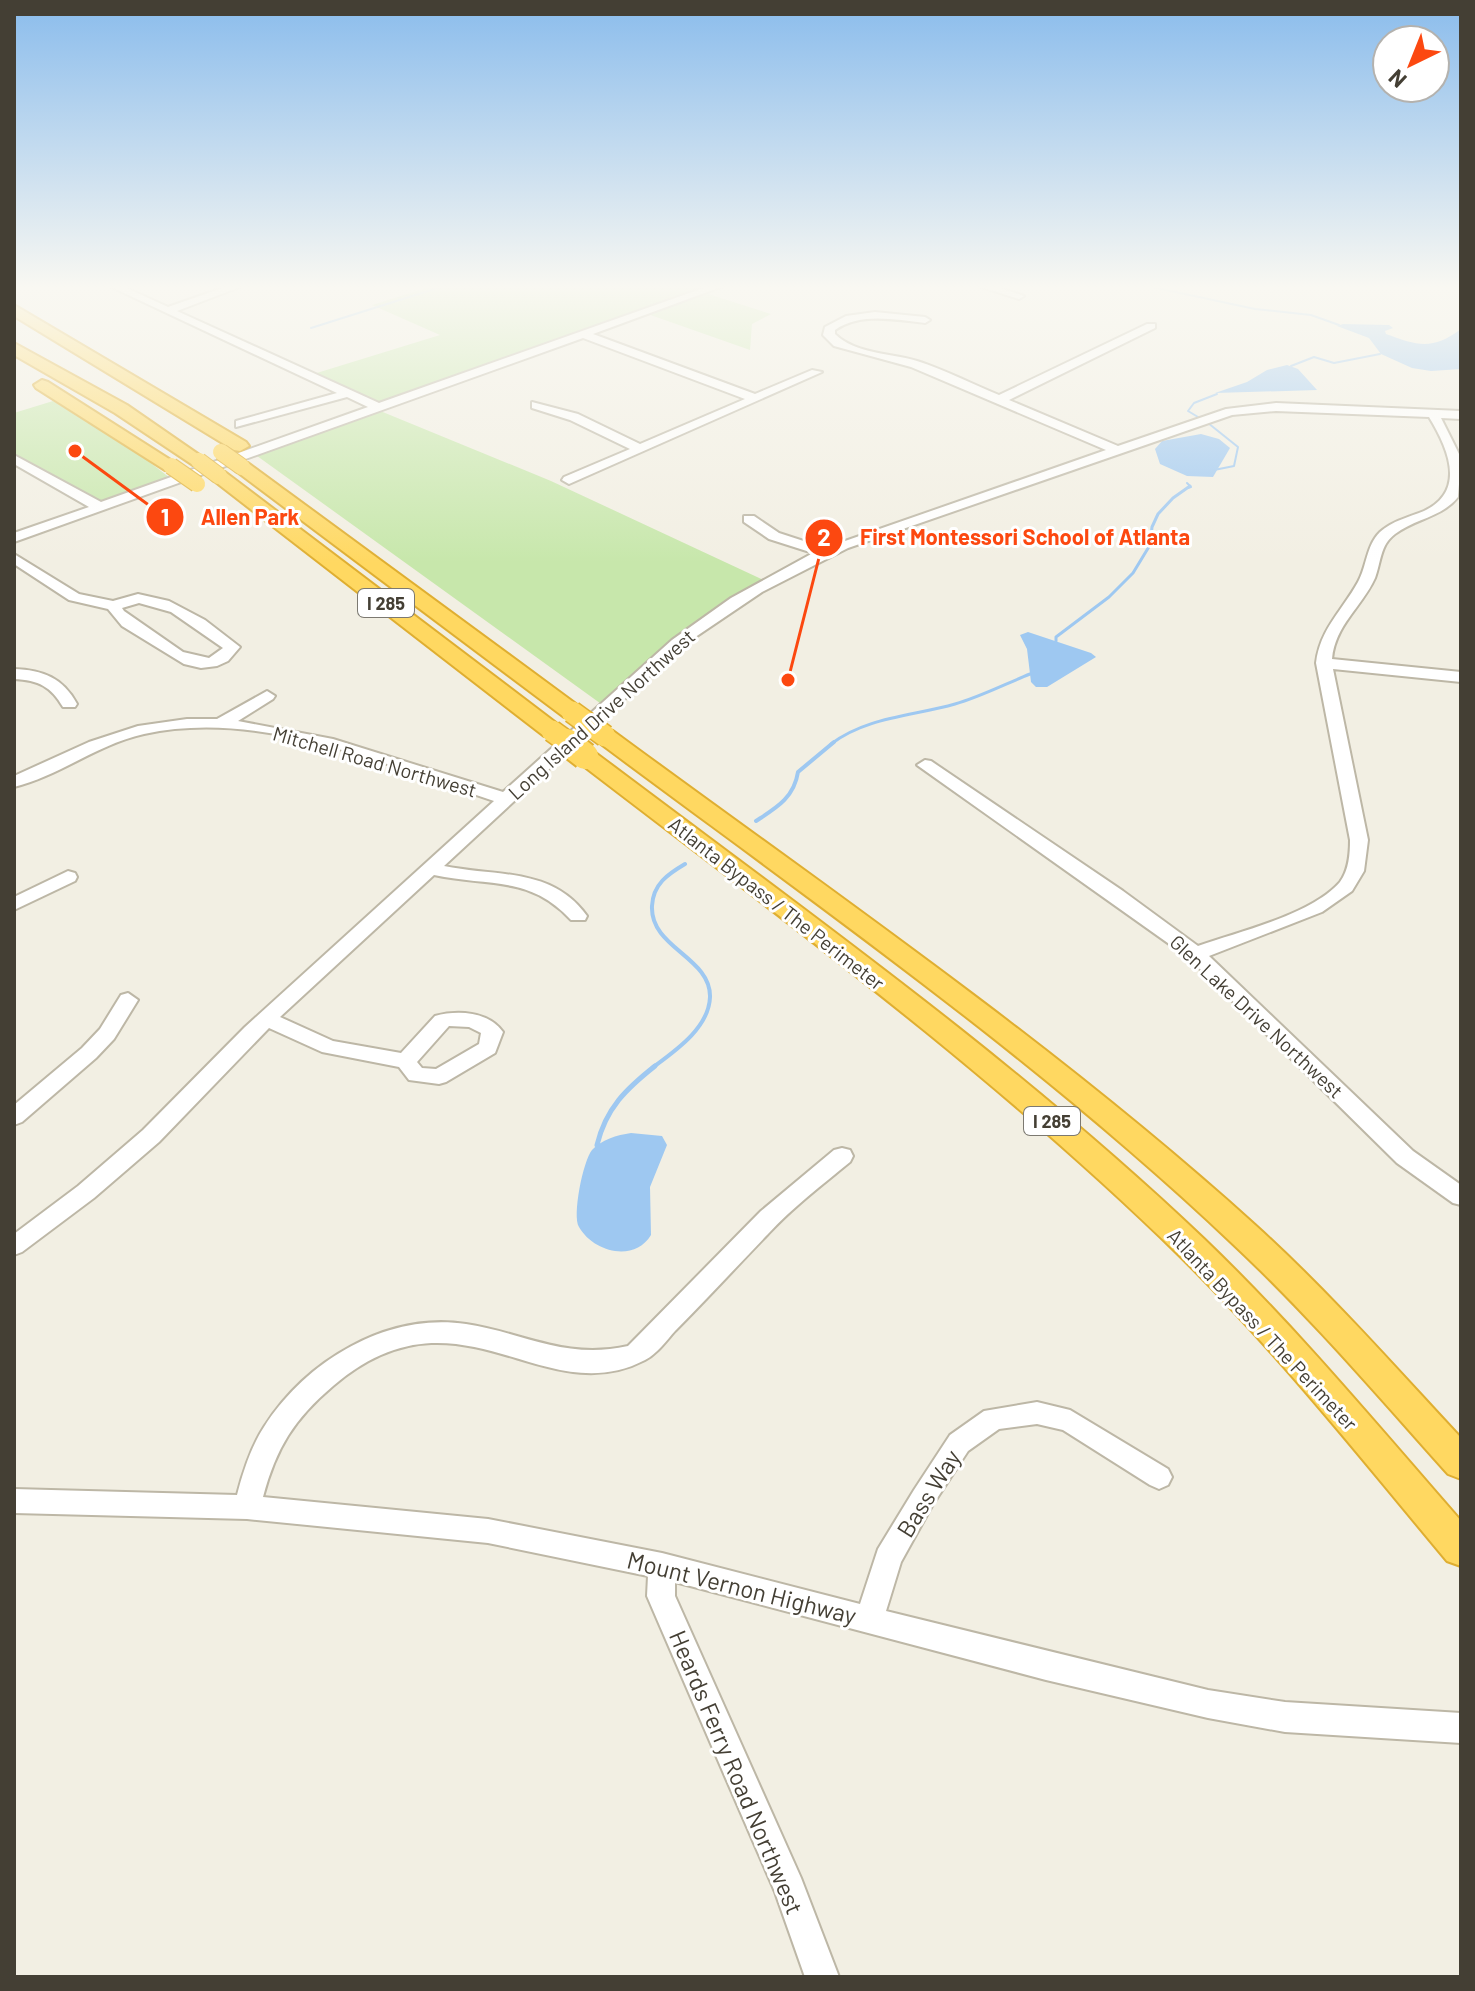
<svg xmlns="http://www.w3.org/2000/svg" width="1475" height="1991" viewBox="0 0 1475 1991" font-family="Barlow,sans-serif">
	<rect width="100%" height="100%" fill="#f2efe3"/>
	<g fill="#c7e7ab">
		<path d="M436 285H720L702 292 771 314 752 324 750 350 642 312 373 408 551 481 768 582 681 632 604 706 253 453 371 407 307 376 440 335 372 305Z"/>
		<path d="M53 401 130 447 170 478 99 504 14 455V413Z"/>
	</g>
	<g fill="#9ec8f1">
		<path d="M1343 324 1389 325 1393 328 1385 331 1386 334C1418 346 1433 350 1461 329V369L1431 371 1412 368 1381 354 1369 338 1337 326Z"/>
		<path d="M1287 365 1298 369 1317 390 1215 393 1247 382 1267 370Z"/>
		<path d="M1201 434 1219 439 1230 448 1213 477 1187 476 1160 464 1155 449 1162 441Z"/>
		<path d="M1028 632 1091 653 1096 657 1047 687H1036L1031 682 1027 649 1020 635Z"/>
		<path d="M631 1133 662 1136 667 1145 650 1187 651 1235C635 1262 594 1253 579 1227 572 1216 583 1161 592 1150 601 1140 617 1135 631 1133Z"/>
	</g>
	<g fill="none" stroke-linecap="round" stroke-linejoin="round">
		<g stroke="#9ec8f1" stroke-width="2">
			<path d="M1143 285 1255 309 1311 315 1339 325"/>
			<path d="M311 328 447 285"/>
			<path d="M1291 366 1314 357 1334 363 1380 354"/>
			<path d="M1198 417 1188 411 1194 403 1217 394"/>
			<path d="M1208 423 1238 447 1234 466 1214 470"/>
			<path d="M1187 483 1191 487 1188 488"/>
		</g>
		<g stroke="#9ec8f1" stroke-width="3">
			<path d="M1056 641V637L1109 597 1133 573 1150 545 1152 527 1158 514 1173 498 1190 486"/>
			<path d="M831 744C866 717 913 716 955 704 980 697 1005 684 1030 674"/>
		</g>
		<g stroke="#9ec8f1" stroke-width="4">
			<path d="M756 821C776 808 794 798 798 772L834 742"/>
			<path d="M652 1068C675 1051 709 1028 710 997 711 957 650 948 652 906 653 884 668 874 685 864"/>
		</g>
		<path stroke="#9ec8f1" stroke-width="5" d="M597 1145C606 1108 626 1089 655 1066"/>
		<defs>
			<g id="minor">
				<path d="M107 285H120L168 307 231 285H245L177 311 379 403 712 285H726L593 334 755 394 812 370 822 372 569 484 562 480 564 477 630 449 570 420 532 408V402L578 414 640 444 745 399 583 338 14 542V533L89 507 14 464V455L101 502 368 407 347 397 236 427V421L337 393Z"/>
				<path d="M975 285H991L1024 296 1019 299Z"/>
				<path d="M875 312 925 317 930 320 925 323C895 320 861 312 835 330V334C855 354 891 353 917 361 945 370 972 384 999 395L1147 324H1155V328L1009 400 1118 446 1226 409 1276 403 1461 411V419L1441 418 1461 458 1458 497C1441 518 1416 518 1395 534 1380 545 1381 562 1375 578 1362 607 1335 625 1332 659L1461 672V682L1333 669 1368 840 1364 871 1352 891 1322 912 1209 956 1413 1151 1461 1185V1205L1453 1203 1397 1163 1189 958 917 765 925 760 931 761 1123 891 1198 946C1240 931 1311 915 1340 882 1349 870 1350 854 1350 840L1316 663C1320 629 1342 611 1358 582 1367 566 1366 546 1380 532 1392 521 1409 517 1424 511 1467 491 1448 448 1429 417L1276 411 1232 415 848 548 762 592 682 646 444 866C497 877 552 867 587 916L585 920H571C530 875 489 887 434 875L280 1017 333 1041 401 1053 435 1016C457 1010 488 1011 503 1032L495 1053 446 1082 439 1084 409 1080 399 1067 322 1052 269 1028 159 1142 94 1198 22 1252 14 1255V1234L78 1186 143 1130 245 1027 494 801C385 765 261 708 144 734 98 744 59 776 14 787V776L89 742 138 726 187 719H217L267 691 275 696 273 699 238 721 333 739 503 792 672 640 731 598 813 553 769 539 744 522V516H754L779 533 825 548 1106 450 911 367 834 346 823 335 825 327 846 316ZM449 1026 469 1027 481 1033 479 1044 436 1069 422 1068 417 1062Z"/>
				<path d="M14 554 79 594 113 601 138 594 169 601 205 620 240 647 228 661 217 666 201 668 184 664 122 626 108 609 69 600 14 564ZM139 603 171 612 223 648 209 658 183 652 124 611 122 608Z"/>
				<path d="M14 669C43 670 63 678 77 704L75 707H63C51 687 39 680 14 679Z"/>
				<path d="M68 871 75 873 77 877 75 881 14 910V897Z"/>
				<path d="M128 993 138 1000 114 1039 96 1058 22 1122 14 1125V1105L82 1048 100 1029 121 995Z"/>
				<path d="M842 1148 850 1150 853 1156 850 1162C822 1185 793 1207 768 1234 737 1266 707 1299 675 1331 666 1341 657 1354 645 1360 542 1414 459 1278 333 1386 294 1419 276 1448 263 1497L488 1519 662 1553 860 1604 878 1549 914 1490 950 1435 984 1411 1037 1402 1070 1410 1168 1469 1172 1477 1168 1485 1159 1489 1150 1485 1063 1430 1037 1424 999 1429 968 1451 932 1506 901 1562 886 1611 1208 1690 1285 1702 1461 1713V1743L1285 1732 1208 1718 1046 1680 675 1582V1596L801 1878 839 1977H805L775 1892 647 1596 648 1576 488 1543 247 1519 14 1513V1489L237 1495C243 1472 251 1447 264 1427 306 1361 387 1312 466 1324 525 1333 565 1360 628 1346L761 1211 834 1150Z"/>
			</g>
			<g id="highway">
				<path d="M14 305 246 442 249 446 240 451 234 450 14 316Z"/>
				<path d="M14 343 127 405 208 461 205 465H193L115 413 14 355Z"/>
				<path d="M42 380 48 382 180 466 171 471 165 470 36 388 34 385Z"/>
				<path d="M242 462 248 463 580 707 583 712 580 717H564L236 471 233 467Z"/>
				<path d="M219 471 225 472 560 726 564 731 560 736H544L213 480 210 476 213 472Z"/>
				<path d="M605 729 613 731C830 891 1055 1044 1255 1225 1328 1291 1394 1366 1461 1438V1479L1448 1474C1378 1396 1310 1316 1233 1244 1037 1058 813 902 597 741L593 736 597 731Z"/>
				<path d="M585 749 593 751C801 908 1015 1059 1204 1239 1296 1327 1377 1425 1461 1521V1566L1447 1561C1361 1458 1276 1351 1180 1256 994 1074 783 919 577 761L573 756 577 751Z"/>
			</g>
		</defs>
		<use href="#minor" stroke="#bdb7a6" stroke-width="4"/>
		<use href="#highway" stroke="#dfae31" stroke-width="4"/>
		<use href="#minor" fill="#fff" fill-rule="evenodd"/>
		<use href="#highway" fill="#ffd861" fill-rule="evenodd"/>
		<defs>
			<g id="highway-bridge-far2">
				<path d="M221 452 242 467"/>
				<path d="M199 461 219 476"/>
				<path d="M171 466 197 484"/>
			</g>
			<g id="highway-bridge-far1">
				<path d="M572 712 605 736"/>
				<path d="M552 731 570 744"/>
			</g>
			<path id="highway-bridge" d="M567 742 585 756"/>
		</defs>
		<use href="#highway-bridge-far2" stroke="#dfae31" stroke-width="18" stroke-linecap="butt"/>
		<use href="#highway-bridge-far1" stroke="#dfae31" stroke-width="24" stroke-linecap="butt"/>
		<use href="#highway-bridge" stroke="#dfae31" stroke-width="30" stroke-linecap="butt"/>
		<use href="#highway-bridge-far2" stroke="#ffd861" stroke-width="16"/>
		<use href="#highway-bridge-far1" stroke="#ffd861" stroke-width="21"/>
		<use href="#highway-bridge" stroke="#ffd861" stroke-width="26"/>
	</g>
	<linearGradient id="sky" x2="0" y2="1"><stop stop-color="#8abcec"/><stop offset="0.51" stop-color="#f9f8f2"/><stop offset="1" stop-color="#f9f8f2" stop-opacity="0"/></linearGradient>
	<rect width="1475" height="563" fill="url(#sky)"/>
	<g text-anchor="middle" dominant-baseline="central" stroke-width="6" stroke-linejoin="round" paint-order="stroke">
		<g fill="#fff" stroke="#7c7971" stroke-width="2">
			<rect x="358" y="589" width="56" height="28" rx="6"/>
			<rect x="1024" y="1107" width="56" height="28" rx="6"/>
		</g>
		<g font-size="18" font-weight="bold" fill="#443f34">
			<text x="386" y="603">I 285</text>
			<text x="1052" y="1121">I 285</text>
		</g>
		<g font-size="20" fill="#443f34" stroke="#fff">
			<text transform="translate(601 714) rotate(-42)">Long Island Drive Northwest</text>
			<text transform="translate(375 761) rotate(16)">Mitchell Road Northwest</text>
			<text transform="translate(777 903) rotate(38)">Atlanta Bypass / The Perimeter</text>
			<text transform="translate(1257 1016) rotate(43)">Glen Lake Drive Northwest</text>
			<text transform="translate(1263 1329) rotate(47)">Atlanta Bypass / The Perimeter</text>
		</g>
		<g font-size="24" fill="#443f34" stroke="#fff">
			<text transform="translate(928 1493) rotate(-58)">Bass Way</text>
			<text transform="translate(742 1587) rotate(14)">Mount Vernon Highway</text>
			<text transform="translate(737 1772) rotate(67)">Heards Ferry Road Northwest</text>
		</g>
	</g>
	<path fill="none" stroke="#fc4810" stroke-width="3" d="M75 451L165 517M788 680L824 538"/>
	<g fill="#fc4810" stroke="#fff" stroke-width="3">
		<circle cx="75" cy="451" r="8"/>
		<circle cx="788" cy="680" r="8"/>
		<circle cx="165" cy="517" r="20"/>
		<circle cx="824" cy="538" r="20"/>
	</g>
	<g font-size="24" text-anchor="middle" font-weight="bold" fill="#fff">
		<text x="165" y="526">1</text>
		<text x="824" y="546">2</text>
	</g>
	<g font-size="22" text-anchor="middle" font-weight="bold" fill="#fc4810" stroke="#fff" stroke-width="6" stroke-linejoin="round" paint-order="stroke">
		<text x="250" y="525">Allen Park</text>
		<text x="1025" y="545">First Montessori School of Atlanta</text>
	</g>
	<rect width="1475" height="1991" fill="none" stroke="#443f34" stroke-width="32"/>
	<g transform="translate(1411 64) rotate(223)"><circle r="38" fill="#ffffff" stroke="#b4b2ae" stroke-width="2"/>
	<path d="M0-6L14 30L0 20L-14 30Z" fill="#fc4810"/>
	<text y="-12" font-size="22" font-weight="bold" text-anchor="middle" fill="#443f34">N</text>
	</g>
</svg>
